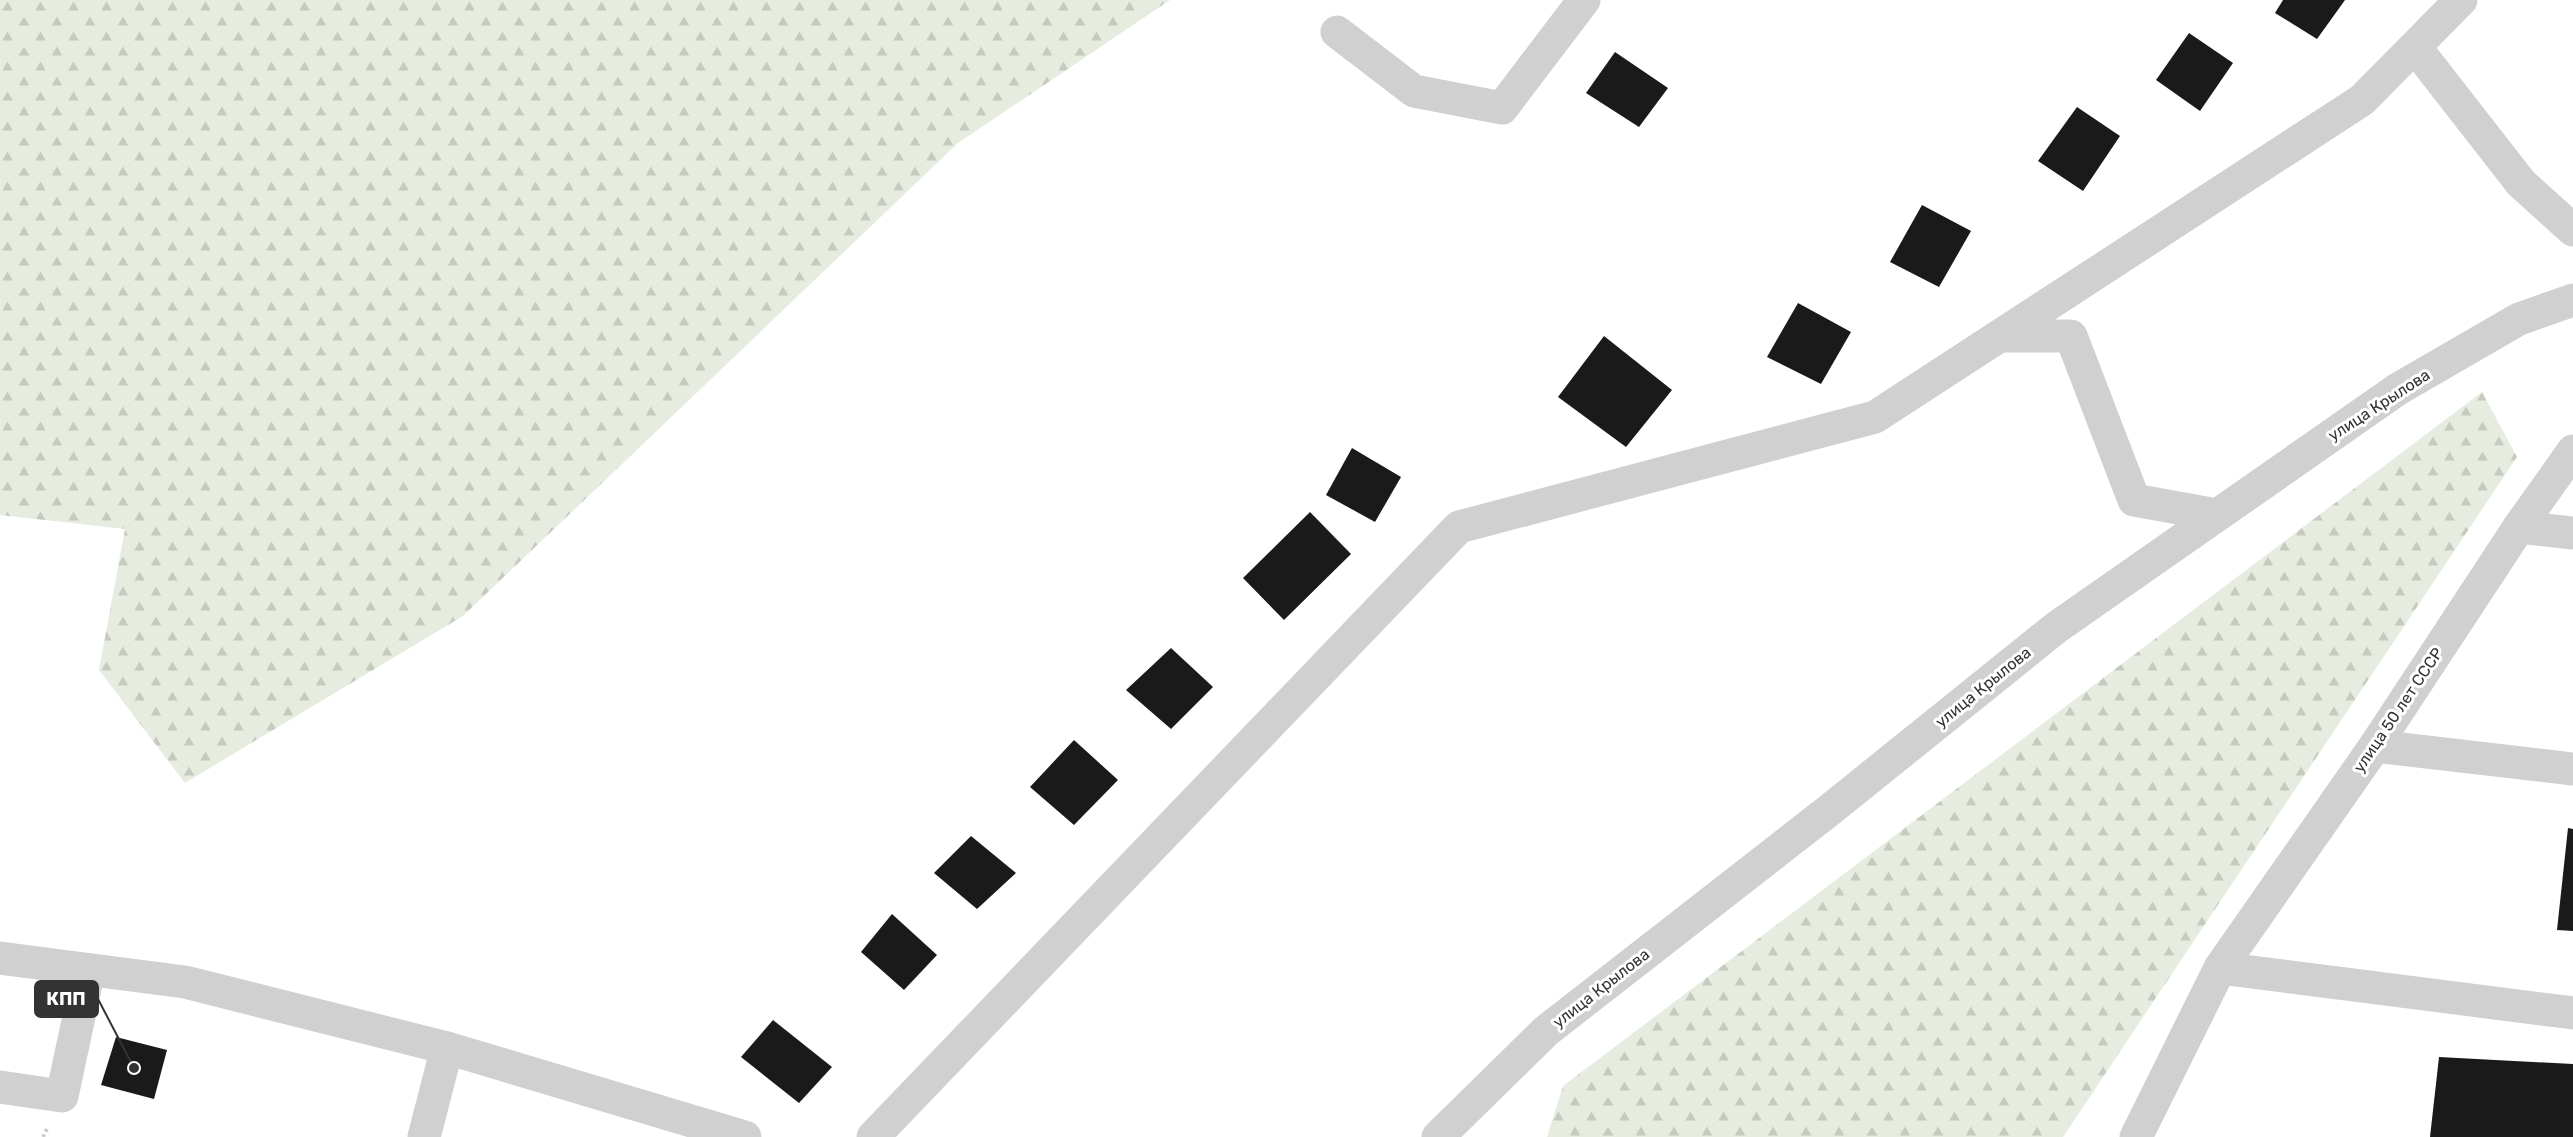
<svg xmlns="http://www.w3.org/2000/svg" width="2573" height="1137" viewBox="0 0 2573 1137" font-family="Rubik,sans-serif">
	<defs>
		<pattern id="forest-firs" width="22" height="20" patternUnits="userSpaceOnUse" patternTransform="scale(1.5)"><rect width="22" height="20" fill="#e6ecdf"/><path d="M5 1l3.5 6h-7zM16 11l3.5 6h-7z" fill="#c6cbc0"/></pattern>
	</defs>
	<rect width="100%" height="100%" fill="#fff"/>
	<g fill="url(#forest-firs)">
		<path d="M0 0H1170L958 143 463 616 185 783 99 670 125 529 0 515Z"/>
		<path d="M2482 392 2517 457 2063 1137H1547L1563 1086Z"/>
	</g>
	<g fill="#1a1a1a">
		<path d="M2283 0H2345L2317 39 2275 13Z"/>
		<path d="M2189 33 2233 63 2200 111 2156 80Z"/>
		<path d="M1615 52 1668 88 1639 127 1586 93Z"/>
		<path d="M2077 107 2120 136 2083 191 2038 161Z"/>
		<path d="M1922 205 1971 231 1939 287 1890 262Z"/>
		<path d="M1798 303 1851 332 1821 384 1767 357Z"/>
		<path d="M1604 336 1672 390 1626 447 1558 397Z"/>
		<path d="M1352 448 1401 477 1375 522 1326 495Z"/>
		<path d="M1310 512 1351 554 1284 620 1243 578Z"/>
		<path d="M1171 648 1213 687 1171 729 1126 690Z"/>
		<path d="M1074 740 1118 780 1074 825 1030 787Z"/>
		<path d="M2568 828 2573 829V931L2557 930Z"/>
		<path d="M971 836 1016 873 977 909 934 873Z"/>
		<path d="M892 914 937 955 904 990 861 952Z"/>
		<path d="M773 1020 832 1067 799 1103 741 1057Z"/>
		<path d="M116 1037 167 1050 154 1099 101 1085Z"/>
		<path d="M2439 1057 2573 1064V1137H2430Z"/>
	</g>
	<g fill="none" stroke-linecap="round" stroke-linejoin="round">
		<path stroke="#cdcdcd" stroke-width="4" stroke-dasharray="3 3" stroke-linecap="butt" d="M43 1137 47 1129"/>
		<g stroke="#d0d0d0" stroke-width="33">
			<path d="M1337 32 1414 91 1502 108 1584 0"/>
			<path d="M2415 47 2521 183 2573 230"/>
			<path d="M2000 336H2071L2134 500 2217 515"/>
			<path d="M2519 527 2573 533"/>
			<path d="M2375 746 2573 769"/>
			<path d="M0 958 185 982 447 1048 745 1137"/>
			<path d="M2220 968 2573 1013"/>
			<path d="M0 1087 62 1096 89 970"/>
			<path d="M424 1137 447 1048"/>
			<path d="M873 1137 1459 527 1875 417 2362 100 2461 0"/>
			<path d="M1438 1137 1546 1031 1827 812 2057 627 2398 389 2519 319 2573 300"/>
			<path d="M2136 1137 2220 968 2375 746 2519 527 2573 451"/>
		</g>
	</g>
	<g text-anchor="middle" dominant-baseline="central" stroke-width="6" stroke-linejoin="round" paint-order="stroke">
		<g font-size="16" fill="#333" stroke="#fff">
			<text transform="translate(2379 405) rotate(-33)">улица Крылова</text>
			<text transform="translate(1983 687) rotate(-39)">улица Крылова</text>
			<text transform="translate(2398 710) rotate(-56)">улица 50 лет СССР</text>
			<text transform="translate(1601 988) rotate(-38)">улица Крылова</text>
		</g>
	</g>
	<path fill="none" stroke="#333" stroke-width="2" d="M134 1068L98 999"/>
	<circle fill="#333" stroke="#fff" stroke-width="2" cx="134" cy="1068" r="6"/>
	<rect fill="#333" stroke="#333" stroke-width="2" x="35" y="981" width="63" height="36" rx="6"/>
	<g font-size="18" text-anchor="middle" font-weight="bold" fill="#fff">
		<text x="66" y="1005">КПП</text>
	</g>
</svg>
